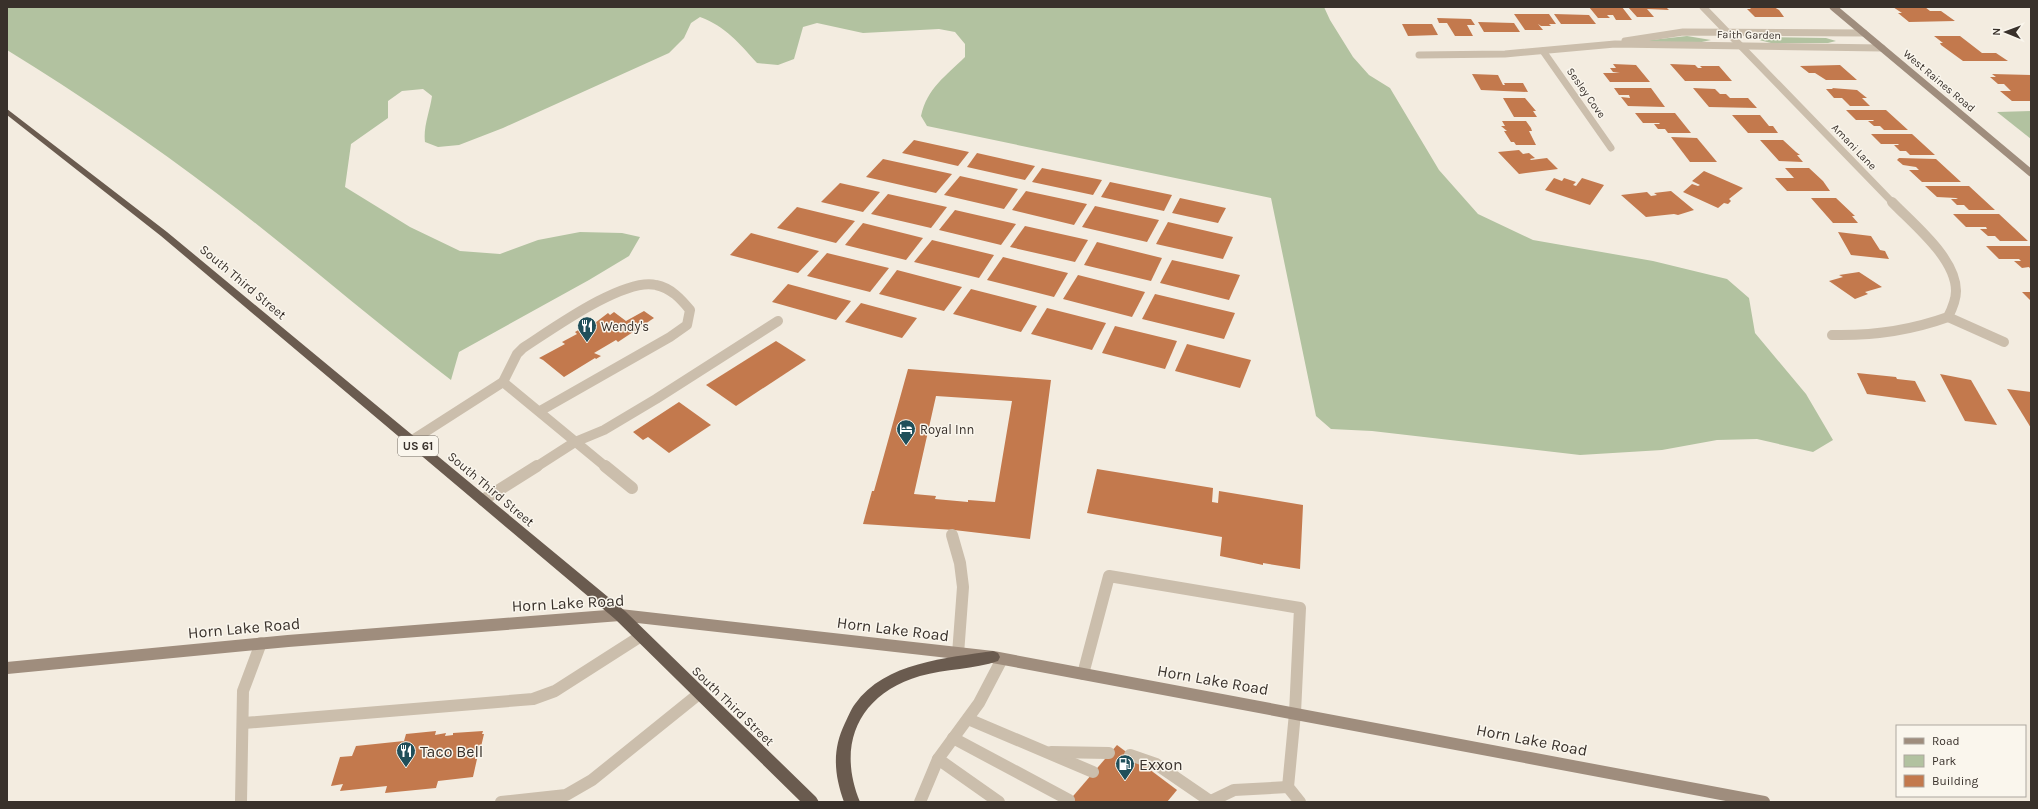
<svg xmlns="http://www.w3.org/2000/svg" width="2038" height="809" viewBox="0 0 2038 809" font-family="Karla,sans-serif">
	<rect width="100%" height="100%" fill="#f3ece0"/>
	<g fill="#b2c2a0">
		<path d="M7 7H1324L1330 20 1353 57 1369 75 1390 88 1439 170 1478 214 1533 240 1653 261 1727 279 1749 298 1755 333 1806 394 1833 440 1813 452 1757 439 1717 440 1662 450 1580 455 1372 431 1331 429 1316 416 1271 198 927 126 921 116C927 88 946 76 965 57V44L955 32 939 29 863 33 817 23 803 27 794 59 778 65 757 63C740 44 725 26 700 17L691 23 684 38 669 53 503 128 459 145 438 147 425 142C423 127 430 111 432 96L423 89 402 91 388 101V118L351 144 345 187 410 227 460 251 500 254 538 240 580 232 622 233 640 237 629 256 589 280 459 352 451 380C372 320 298 255 219 195 151 143 80 95 7 50Z"/>
		<path d="M1687 36 1711 40 1697 43 1646 42 1642 41Z"/>
		<path d="M1762 37 1826 38 1836 41 1828 43H1771L1759 40Z"/>
		<path d="M2031 111V139L1997 112Z"/>
	</g>
	<g fill="#c3794d" fill-rule="evenodd">
		<path d="M1589 7H1622L1632 20H1616L1613 15H1607L1610 18H1598Z"/>
		<path d="M1628 7H1666L1669 10 1647 9 1654 17H1637Z"/>
		<path d="M1749 7H1774L1779 10 1784 17H1755L1747 9H1751Z"/>
		<path d="M1893 7H1925L1930 11H1941L1955 21 1909 22 1898 13H1902Z"/>
		<path d="M1514 14H1549L1556 24H1549L1551 26H1541L1538 24 1543 30H1525Z"/>
		<path d="M1554 14 1589 15 1596 24H1561Z"/>
		<path d="M1437 18 1471 19 1475 25H1467L1473 36H1455L1447 23H1439Z"/>
		<path d="M1478 22 1514 23 1520 32H1484Z"/>
		<path d="M1402 24H1432L1438 35 1408 36Z"/>
		<path d="M1934 36H1960L1982 53H1996L2008 61H1963L1941 45 1940 43H1943Z"/>
		<path d="M1613 64 1636 65 1650 82H1610L1603 73H1620L1613 72 1610 68H1616Z"/>
		<path d="M1670 64 1695 65 1698 68H1702L1700 66H1719L1732 81H1685Z"/>
		<path d="M1840 65 1857 80H1826L1815 73H1809L1800 66Z"/>
		<path d="M1472 74 1498 75 1503 85H1505L1504 83H1523L1528 92 1481 90Z"/>
		<path d="M1992 74 2031 75V101H2012L2000 91H2011L2004 84H1998L1990 77H1996Z"/>
		<path d="M1614 88H1651L1665 107 1628 106 1621 97 1630 98 1629 95H1619Z"/>
		<path d="M1693 88 1715 89 1720 94H1726L1730 98H1748L1757 108 1709 107Z"/>
		<path d="M1832 88 1857 90 1867 98H1862L1870 106H1850L1842 98H1834L1826 89H1833Z"/>
		<path d="M1503 98H1525L1536 111H1533L1537 117H1514Z"/>
		<path d="M1846 110H1886L1908 130H1884L1880 126H1874L1868 121H1874L1873 120H1856Z"/>
		<path d="M1635 113H1675L1691 133H1668L1665 129H1658L1654 124H1660L1659 123H1643Z"/>
		<path d="M1732 115H1760L1769 126H1773L1778 133H1748Z"/>
		<path d="M1502 121H1526L1531 128 1532 131H1529L1536 145H1516L1514 142H1511L1504 131H1507L1501 126H1505Z"/>
		<path d="M1871 134H1912L1935 155H1910L1906 151H1900L1894 145H1899L1898 144H1881Z"/>
		<path d="M1671 137 1697 138 1717 162H1690Z"/>
		<path d="M914 140 969 152 958 166 902 153Z"/>
		<path d="M1760 140H1783L1796 152 1800 155H1797L1803 162 1779 161Z"/>
		<path d="M1519 150 1523 154 1529 153 1535 158 1530 159 1531 160 1547 158 1558 169 1519 174 1498 152Z"/>
		<path d="M977 153 1035 166 1025 180 967 167Z"/>
		<path d="M1899 158 1936 159 1961 182H1922L1909 170H1919L1916 167 1903 165 1897 160Z"/>
		<path d="M883 159 952 174 936 193 866 177Z"/>
		<path d="M1042 168 1102 180 1093 195 1032 182Z"/>
		<path d="M1785 168H1809L1823 181 1830 191H1787L1775 178H1794Z"/>
		<path d="M1704 171 1743 188 1729 199 1731 201 1728 204 1724 203 1718 208 1683 192 1692 184 1698 186 1700 185 1692 181Z"/>
		<path d="M960 176 1018 189 1004 209 944 195Z"/>
		<path d="M1554 178 1562 181 1564 178 1576 182 1573 185 1576 186 1582 178 1604 185 1590 205 1545 190Z"/>
		<path d="M1110 182 1172 195 1164 211 1101 197Z"/>
		<path d="M840 183 880 192 863 212 821 202Z"/>
		<path d="M1925 186H1969L1995 210H1969L1964 205H1957L1951 199H1958L1956 198 1937 197Z"/>
		<path d="M1026 191 1087 204 1074 225 1012 210Z"/>
		<path d="M1671 191 1694 210 1678 215 1674 214 1646 217 1621 195 1647 192 1651 196 1657 195 1654 193Z"/>
		<path d="M888 194 947 207 931 228 871 214Z"/>
		<path d="M1180 198 1226 208 1218 223 1172 213Z"/>
		<path d="M1811 198H1836L1855 216H1852L1858 223H1833Z"/>
		<path d="M1095 206 1159 220 1147 242 1082 227Z"/>
		<path d="M797 207 855 221 836 243 777 228Z"/>
		<path d="M955 210 1016 224 1001 245 939 230Z"/>
		<path d="M1953 214H1999L2028 241H2000L1995 236H1988L1980 229H1987L1986 227H1966Z"/>
		<path d="M1168 222 1233 237 1223 259 1156 244Z"/>
		<path d="M863 223 923 238 906 260 845 245Z"/>
		<path d="M1025 226 1088 240 1075 262 1010 247Z"/>
		<path d="M1838 232 1871 236 1880 250 1885 251 1889 259 1851 255Z"/>
		<path d="M751 233 819 251 798 273 730 255Z"/>
		<path d="M932 240 994 255 979 278 914 262Z"/>
		<path d="M1097 242 1162 258 1151 281 1084 265Z"/>
		<path d="M1986 246H2031V270L2029 267 2022 268 2014 261H2021L2019 259H1999Z"/>
		<path d="M827 253 889 268 870 292 807 276Z"/>
		<path d="M1003 257 1068 273 1054 297 987 280Z"/>
		<path d="M1172 260 1240 275 1229 300 1160 283Z"/>
		<path d="M897 270 962 287 944 311 879 294Z"/>
		<path d="M1859 272 1882 287 1865 292 1868 294 1855 299 1829 281 1843 277 1839 275Z"/>
		<path d="M1078 275 1145 292 1132 317 1063 299Z"/>
		<path d="M788 284 851 301 836 320 772 302Z"/>
		<path d="M971 289 1037 306 1021 332 953 314Z"/>
		<path d="M2022 292H2031V301Z"/>
		<path d="M1155 294 1235 313 1224 339 1142 319Z"/>
		<path d="M861 303 917 318 902 338 845 322Z"/>
		<path d="M1047 308 1106 323 1092 350 1031 334Z"/>
		<path d="M644 311 654 318 618 342 616 340 594 353 601 356 596 359 595 358 564 377 543 360 539 358 565 344 562 342 577 334 575 332 589 324 591 326 608 313 610 315 614 312 626 321Z"/>
		<path d="M1115 326 1177 341 1165 369 1102 353Z"/>
		<path d="M776 341 806 360 736 406 706 385Z"/>
		<path d="M1187 344 1251 360 1240 388 1175 371Z"/>
		<path d="M908 369 1051 380 1030 539 954 530 863 524 872 491H874ZM936 396 1012 401 995 502 968 500V502L935 499 936 496 914 494Z"/>
		<path d="M1857 373 1896 377 1897 379 1915 381 1926 402 1867 394Z"/>
		<path d="M1940 374 1971 380 1997 425 1965 421Z"/>
		<path d="M2007 389 2031 392V428Z"/>
		<path d="M679 402 711 425 669 453 648 437 643 440 633 432Z"/>
		<path d="M1097 469 1213 488 1212 502 1218 503 1219 491 1303 505 1300 569 1263 563V565L1220 556 1222 537 1087 513Z"/>
		<path d="M436 731 435 735 446 733 445 736 453 735V733L483 731 482 734H484L480 751 477 752 475 759H477L473 777 438 781 436 788 385 793 387 786 340 791 343 784 331 786 340 757 352 756 356 746 404 741 406 734Z"/>
		<path d="M1117 745 1177 790 1167 802H1068Z"/>
	</g>
	<g fill="none" stroke-linecap="round" stroke-linejoin="round">
		<g stroke="#cbbeac" stroke-width="10">
			<path d="M503 382 606 467"/>
			<path d="M411 441 503 382 517 354 523 348C551 330 624 277 656 285 671 288 681 299 690 310L687 325 670 337 540 411"/>
			<path d="M536 467 575 442 604 430 656 399 778 321"/>
		</g>
		<g stroke="#cbbeac" stroke-width="12">
			<path d="M605 466 632 488"/>
			<path d="M483 500 537 466"/>
			<path d="M952 535 960 563 963 587 958 654"/>
			<path d="M1083 674 1109 576 1300 608 1295 713 1288 787 1300 802"/>
			<path d="M968 719 1093 772"/>
			<path d="M244 723 533 699 555 691 641 636"/>
			<path d="M953 738 1069 800"/>
			<path d="M1051 752 1109 753"/>
			<path d="M1130 755 1156 764 1210 801"/>
			<path d="M241 802 243 691 261 643"/>
			<path d="M501 802 566 795 592 780 700 693"/>
			<path d="M920 802 938 759"/>
			<path d="M999 802 938 759 979 703 1002 659"/>
			<path d="M1209 802 1234 790 1288 787"/>
		</g>
		<g stroke="#cbbeac" stroke-width="7">
			<path d="M1703 7 1893 203"/>
			<path d="M1625 41 1683 32 1864 33"/>
			<path d="M1543 51 1611 148"/>
			<path d="M1419 55 1505 54 1615 44 1882 48"/>
		</g>
		<g stroke="#cbbeac" stroke-width="10">
			<path d="M1892 202C1913 224 1956 258 1956 291 1956 300 1952 309 1948 317"/>
			<path d="M1948 317 2004 342"/>
			<path d="M1832 335C1873 336 1909 331 1948 317"/>
		</g>
		<path stroke="#9f8d7d" stroke-width="7" d="M1833 7 2031 173"/>
		<path stroke="#9f8d7d" stroke-width="12" d="M7 668 288 641 620 615 993 657 1764 802"/>
		<g fill="#6a5b4f" fill-rule="evenodd">
			<path d="M7 109 167 232 625 611 816 797 819 802H801L615 619 161 236 7 115Z"/>
			<path d="M993 651 998 653 1000 657 998 661C975 669 945 669 920 676 859 694 836 744 860 802H844C834 774 832 750 845 723 848 717 851 709 855 704 885 662 947 658 993 651Z"/>
		</g>
	</g>
	<defs>
		<symbol id="restaurant-pin" viewBox="-11 -11 22 30"><path d="M0 17L-7.5 6A9.5 9.5 0 1 1 7.5 6Z" fill="#204f5a" stroke="#faf6ed"/><path d="M-5-6h1v4h1v-4h1v4h1v-4h1v5L-1.5 .5V6h-2V.5L-5-1ZM5-6V6H3V1.5H1.5Q1.5-4 5-6Z" fill="#fff"/></symbol>
		<symbol id="hotel-pin" viewBox="-11 -11 22 30"><path d="M0 17L-7.5 6A9.5 9.5 0 1 1 7.5 6Z" fill="#204f5a" stroke="#faf6ed"/><path d="M-6-4.5h1.5V1H6V5H4.5V3h-9V5H-6ZM-4 0a1.8 1.8 0 1 1 3.6 0ZM.5 0V-2.5h3Q6-2.5 6 0Z" fill="#fff"/></symbol>
		<symbol id="fuel-pin" viewBox="-11 -11 22 30"><path d="M0 17L-7.5 6A9.5 9.5 0 1 1 7.5 6Z" fill="#204f5a" stroke="#faf6ed"/><path d="M-5.5-6h7V0h2V4h1.3V-2.5L3-4.5l.8-.8L6-3V5H2.5V1h-1V6h-7ZM-4.2-4.7v3.2H.2V-4.7Z" fill="#fff"/></symbol>
	</defs>
	<g fill-rule="evenodd">
		<use href="#restaurant-pin" x="576" y="315" width="22" height="30"/>
		<use href="#hotel-pin" x="895" y="418" width="22" height="30"/>
		<use href="#restaurant-pin" x="395" y="740" width="22" height="30"/>
		<use href="#fuel-pin" x="1114" y="753" width="22" height="30"/>
	</g>
	<g text-anchor="middle" dominant-baseline="central" stroke-width="3" stroke-linejoin="round" paint-order="stroke">
		<g font-size="11" fill="#39312b" stroke="#faf6ed">
			<text transform="translate(1749 35) rotate(1)">Faith Garden</text>
			<text transform="translate(1939 81) rotate(40)">West Raines Road</text>
			<text transform="translate(1586 93) rotate(55)">Sesley Cove</text>
			<text transform="translate(1854 147) rotate(46)">Amani Lane</text>
		</g>
		<rect fill="#faf6ed" stroke="#736c65" stroke-width="1" x="398" y="436" width="40" height="20" rx="3"/>
		<g font-size="12" font-weight="bold" fill="#39312b">
			<text x="418" y="446">US 61</text>
		</g>
		<g font-size="13" fill="#39312b" stroke="#faf6ed">
			<text transform="translate(243 282) rotate(40)">South Third Street</text>
			<text transform="translate(491 489) rotate(40)">South Third Street</text>
			<text transform="translate(733 706) rotate(44)">South Third Street</text>
		</g>
		<g font-size="13" fill="#39312b" stroke="#faf6ed" text-anchor="start">
			<text x="601" y="326">Wendy's</text>
			<text x="920" y="429">Royal Inn</text>
		</g>
		<g font-size="16" fill="#39312b" stroke="#faf6ed">
			<text transform="translate(568 603) rotate(-3)">Horn Lake Road</text>
			<text transform="translate(244 628) rotate(-5)">Horn Lake Road</text>
			<text transform="translate(893 629) rotate(7)">Horn Lake Road</text>
			<text transform="translate(1213 680) rotate(10)">Horn Lake Road</text>
			<text transform="translate(1532 740) rotate(11)">Horn Lake Road</text>
		</g>
		<g font-size="16" fill="#39312b" stroke="#faf6ed" text-anchor="start">
			<text x="420" y="751">Taco Bell</text>
			<text x="1139" y="764">Exxon</text>
		</g>
	</g>
	<rect width="2038" height="809" fill="none" stroke="#39312b" stroke-width="16"/>
	<rect x="1896" y="725" width="130" height="72" fill="#faf6ed" stroke="#ada79f"/>
	<rect x="1904" y="738" width="20" height="6" fill="#9f8d7d" stroke="#ada79f"/>
	<text x="1932" y="745" font-size="12" fill="#39312b">Road</text>
	<rect x="1904" y="755" width="20" height="12" fill="#b2c2a0" stroke="#ada79f"/>
	<text x="1932" y="765" font-size="12" fill="#39312b">Park</text>
	<rect x="1904" y="775" width="20" height="12" fill="#c3794d" stroke="#ada79f"/>
	<text x="1932" y="785" font-size="12" fill="#39312b">Building</text>
	<g transform="translate(2006 32) rotate(271)" stroke="#faf6ed" stroke-width="3" paint-order="stroke">
	<path d="M0-3L7 15L0 10L-7 15Z" fill="#39312b"/>
	<text y="-6" font-size="11" font-weight="bold" text-anchor="middle" fill="#39312b">N</text>
	</g>
</svg>
